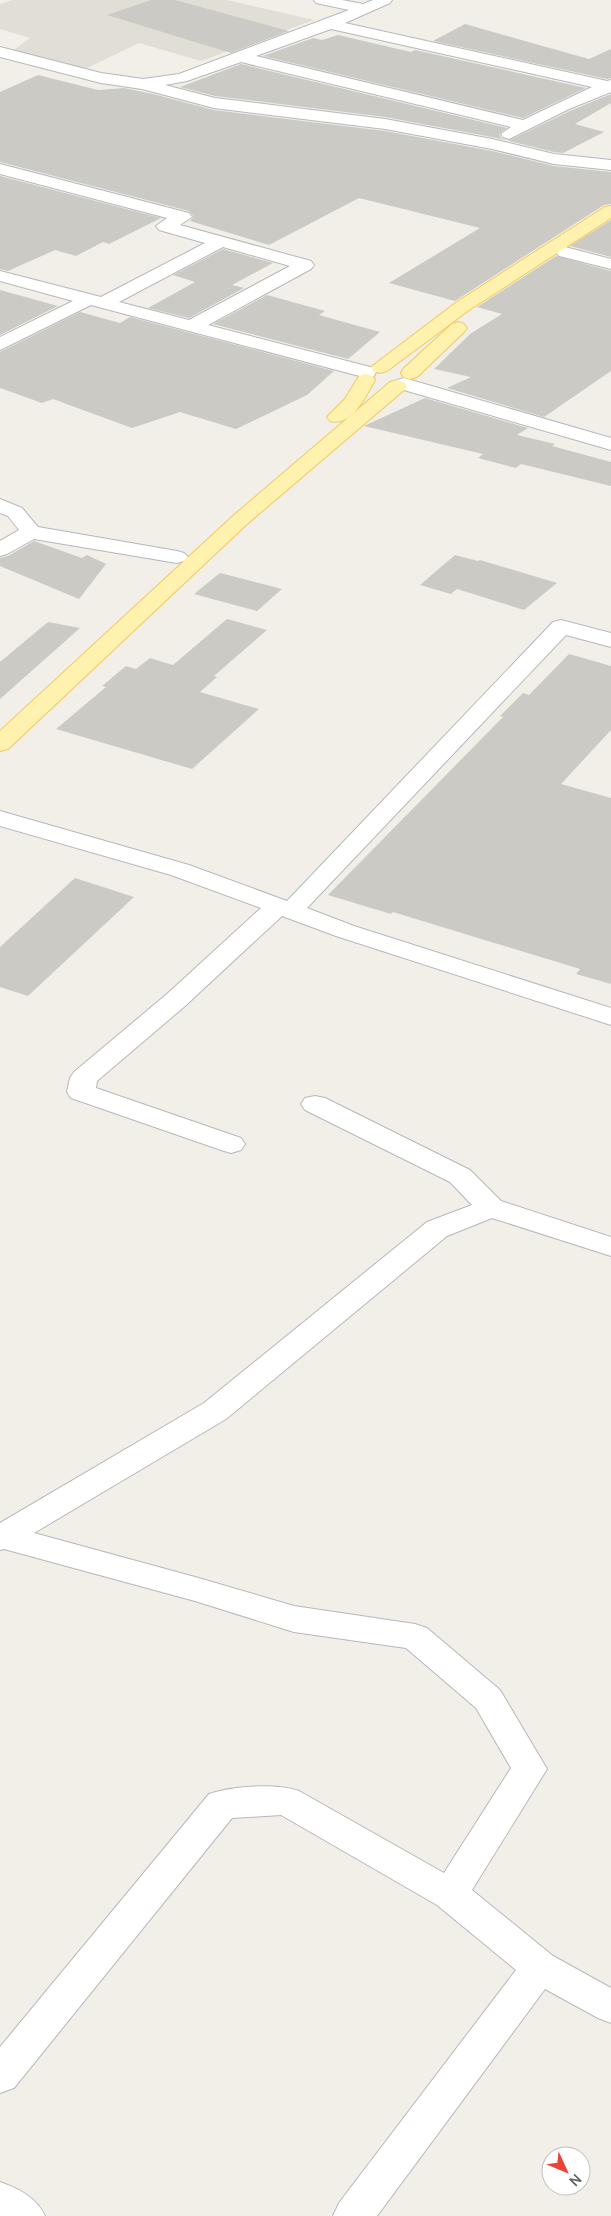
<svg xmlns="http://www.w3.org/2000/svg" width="611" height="2216" viewBox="0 0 611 2216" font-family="Manrope,sans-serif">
	<rect width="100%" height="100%" fill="#f1efe8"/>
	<path fill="#e1ded6" d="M13 0H227L314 20 201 61 139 43 85 69 14 50 30 38 0 29V4Z"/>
	<g fill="#cccac5">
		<path d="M151 0H175L289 31 231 53 107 15Z"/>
		<path d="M465 24 589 59 611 49V78L607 79 433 41Z"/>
		<path d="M338 35 411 52 415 50 586 88 523 118 263 56 313 38 322 40Z"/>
		<path d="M241 64 507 128 499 134 501 138 508 141 570 111 611 94V103L575 124 604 132 563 153 554 152 492 137 385 117 215 96 180 87Z"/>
		<path d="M38 75 98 90 124 88 153 94 214 110 385 131 492 151 554 166 611 172V204L604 205 455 301 389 283 480 228 359 198 269 245 190 221 194 217 189 211 0 162V92Z"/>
		<path d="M0 176 161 218 109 244 103 242 76 256 55 250 8 271 0 269Z"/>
		<path d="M611 220V257L570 246Z"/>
		<path d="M223 249 273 263 232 285 244 288 189 318 148 308 195 282 173 275Z"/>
		<path d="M556 256 611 271V371L544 417 447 388 471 377 434 369 470 334 502 314 477 307Z"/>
		<path d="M0 290 58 306 0 335Z"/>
		<path d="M267 295 325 311 319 315 380 332 348 359 213 324Z"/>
		<path d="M80 312 120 323 130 317 334 371 307 395 236 429 180 412 132 428 53 399 42 403 0 388V352Z"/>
		<path d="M425 398 528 428 517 435 555 444 552 446 611 462V486L521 464 516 468 478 458 483 454 364 426Z"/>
		<path d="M34 541 82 558 87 555 106 564 79 599 0 566V558L8 556Z"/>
		<path d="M455 555 478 561 480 560 557 583 524 610 457 589 451 594 420 585Z"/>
		<path d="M220 573 282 589 257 611 194 594Z"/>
		<path d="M227 619 267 630 214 676 217 677 200 692 259 709 192 769 56 729 106 687 102 686 126 666 136 669 150 658 173 665Z"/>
		<path d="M48 622 80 628 0 699V662Z"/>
		<path d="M569 654 611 666V730L561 784 611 798V984L576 974 580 969 393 912 391 914 328 895 503 717 500 716 523 693 529 695Z"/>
		<path d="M75 878 134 897 28 996 0 987V947Z"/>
	</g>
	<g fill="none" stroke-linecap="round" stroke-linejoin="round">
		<defs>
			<g id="minor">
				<path d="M314 0H342L363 4 373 0H392L390 3 345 23 607 81 611 80V92L569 109 509 139 503 137 501 134 511 127 241 62 187 81 165 85 215 98 385 119 492 139 554 154 611 160V170L554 164 492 149 385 129 214 108 142 89 101 83 0 57V47L101 73 143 79 179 74 349 10 316 3ZM331 29 592 87 523 120 256 56Z"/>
				<path d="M0 164 189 213 192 217 180 225 311 261 314 265 311 269 208 325 374 368 376 372 374 376 367 378 91 305 0 350V337L73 301 0 281V271L101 297 205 243 159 230 156 226 167 218 0 174ZM223 247 290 266 189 320 119 302Z"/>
				<path d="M565 247 611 259V269L559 256 556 252 559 248Z"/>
				<path d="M404 378 611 438V450L397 388 394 384 397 380Z"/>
				<path d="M0 499 22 508 38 527 177 551 184 553 188 557 184 561 177 563 34 539 7 554 0 556V541L19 530 8 516 0 513Z"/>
				<path d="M561 620 611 633V647L566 635 307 908 354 926 611 1008V1025L336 936 282 916 185 1006 97 1081 96 1088 241 1138 245 1144 241 1150 231 1153 221 1150 71 1098 67 1092 70 1078 74 1072 167 994 261 908 171 875 0 826V811L189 865 287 901 553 622Z"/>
				<path d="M315 1096 325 1098 470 1170 501 1201 611 1237V1256L492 1218 447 1236 226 1419 34 1533 195 1577 294 1606 415 1624 427 1628 500 1690 547 1769 472 1890 553 1956 611 1988V2023L598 2018 545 1989 377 2216H333L339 2203 516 1970 437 1905 281 1815 232 1818 14 2088 0 2093V2047L209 1794C232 1786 276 1783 299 1791L444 1873 511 1768 476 1708 406 1648 294 1632 195 1601 4 1549 0 1550V1523L204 1403 427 1222 472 1205 450 1182 305 1110 301 1104 305 1098Z"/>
				<path d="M0 2182C19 2189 36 2197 45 2216H0Z"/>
			</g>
			<g id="major">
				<path d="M611 206V218L469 310 387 371 380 373 373 371 371 367 457 302 605 207Z"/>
				<path d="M458 322 464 324 467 328 464 332 417 377 410 379 403 377 401 373 403 369 452 324Z"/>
				<path d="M366 374 373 376 375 380C366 396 352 427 330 421L327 417 345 399 359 376Z"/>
				<path d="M397 380 404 382 407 386 404 390 247 524 8 749 0 751V731L233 516 390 382Z"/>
			</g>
		</defs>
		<use href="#minor" stroke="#b5b8bc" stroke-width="2"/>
		<use href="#major" stroke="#f2c960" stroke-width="2"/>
		<use href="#minor" fill="#fff" fill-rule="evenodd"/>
		<use href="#major" fill="#fff2af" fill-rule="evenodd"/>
	</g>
	<g transform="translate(566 2171) rotate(134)"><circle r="24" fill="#ffffff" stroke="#bfc1c3"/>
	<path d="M0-4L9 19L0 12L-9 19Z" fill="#ea4335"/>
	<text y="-8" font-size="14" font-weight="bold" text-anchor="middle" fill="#5f6368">N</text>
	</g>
</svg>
